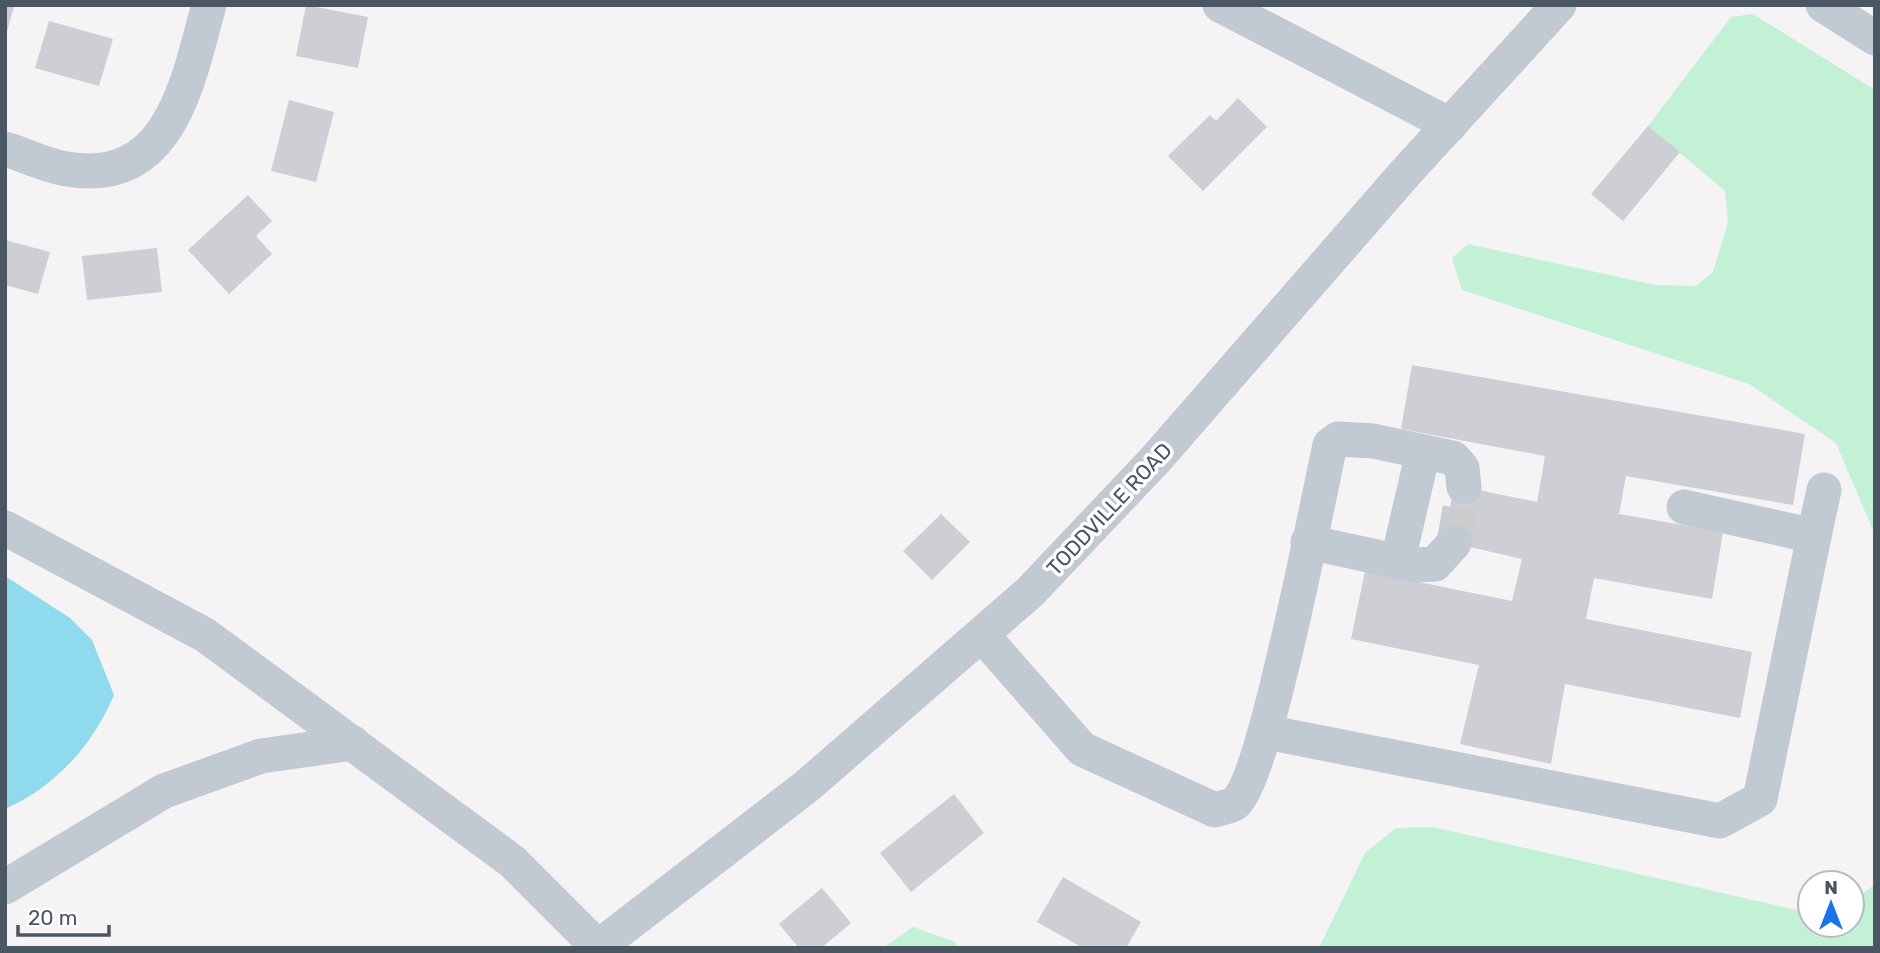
<svg xmlns="http://www.w3.org/2000/svg" width="1880" height="953" viewBox="0 0 1880 953" font-family="Rubik,sans-serif">
	<rect width="100%" height="100%" fill="#f5f3f3"/>
	<g fill="#c3f1d5">
		<path d="M1753 14 1875 90V535L1836 443 1749 384 1462 290 1452 258 1468 244 1655 285 1696 286 1713 272 1728 222 1725 191 1648 126 1731 17Z"/>
		<path d="M1433 827 1810 913V925H1852V902L1875 884V948H1319L1365 853 1396 828Z"/>
		<path d="M913 927 955 942 958 948H883Z"/>
	</g>
	<path fill="#90daee" d="M5 576 70 618 92 640 114 695C93 745 55 787 5 809Z"/>
	<g fill="#cdcfd5">
		<path d="M5 5 14 7 6 35H5Z"/>
		<path d="M306 5 368 17 358 68 296 56Z"/>
		<path d="M49 21 113 39 99 86 35 68Z"/>
		<path d="M1238 98 1267 127 1203 191 1168 156 1210 115 1216 121Z"/>
		<path d="M289 100 334 112 316 182 271 171Z"/>
		<path d="M1648 126 1680 152 1623 221 1591 194Z"/>
		<path d="M248 195 272 221 256 236 272 254 229 294 188 250Z"/>
		<path d="M5 240 50 252 38 294 5 285Z"/>
		<path d="M157 248 162 292 87 300 82 256Z"/>
		<path d="M1412 365 1805 434 1793 505 1626 476 1619 514 1723 532 1712 599 1594 578 1586 619 1752 652 1740 718 1565 684 1551 764 1460 744 1479 665 1351 639 1365 571 1512 601 1522 559 1444 541 1454 485 1537 502 1545 456 1401 429Z"/>
		<path d="M941 514 970 542 932 580 903 551Z"/>
		<path d="M954 794 984 833 911 892 880 853Z"/>
		<path d="M1063 877 1141 922 1126 948H1083L1037 922Z"/>
		<path d="M822 888 851 923 821 948H799L779 924Z"/>
	</g>
	<g fill="none" stroke-linecap="round" stroke-linejoin="round">
		<path stroke="#caccce" stroke-width="35" stroke-dasharray="35 18" stroke-linecap="butt" d="M1454 543 1464 487"/>
		<g stroke="#c1cad2" stroke-width="35">
			<path d="M1220 5 1450 125"/>
			<path d="M1823 5 1875 38"/>
			<path d="M5 149C25 155 47 166 67 169 172 187 188 79 209 5"/>
			<path d="M5 528 205 635 513 862 598 947"/>
			<path d="M1814 536 1824 490"/>
			<path d="M1308 542 1414 565 1435 564 1454 543"/>
			<path d="M1398 560 1423 452"/>
			<path d="M982 635 1082 749 1215 810C1220 808 1230 807 1235 803 1265 779 1318 499 1330 445L1338 439 1373 441 1453 458 1462 468 1464 487"/>
			<path d="M1266 732 1720 821 1760 799 1814 536 1684 507"/>
			<path d="M5 887 164 791 261 756 353 743"/>
			<path d="M597 948 807 786 1030 592 1155 460 1407 171 1559 5"/>
		</g>
	</g>
	<g text-anchor="middle" dominant-baseline="central" stroke-width="7" stroke-linejoin="round" paint-order="stroke">
		<g font-size="21" fill="#4a5661" stroke="#fff">
			<text transform="translate(1109 509) rotate(-47)">TODDVILLE ROAD</text>
		</g>
	</g>
	<rect width="1880" height="953" fill="none" stroke="#4a5661" stroke-width="14"/>
	<g transform="translate(1831 904)"><circle r="33" fill="#ffffff" stroke="#b7bbc0" stroke-width="2"/>
	<path d="M0-5L12 26L0 18L-12 26Z" fill="#1a73e8"/>
	<text y="-10" font-size="19" font-weight="bold" text-anchor="middle" fill="#4a5661">N</text>
	</g>
	<path d="M18 925v10h91v-10" fill="none" stroke="#4a5661" stroke-width="3.5"/>
	<text x="28" y="925" font-size="21" fill="#4a5661" stroke="#ffffff" stroke-width="5" paint-order="stroke">20 m</text>
</svg>
